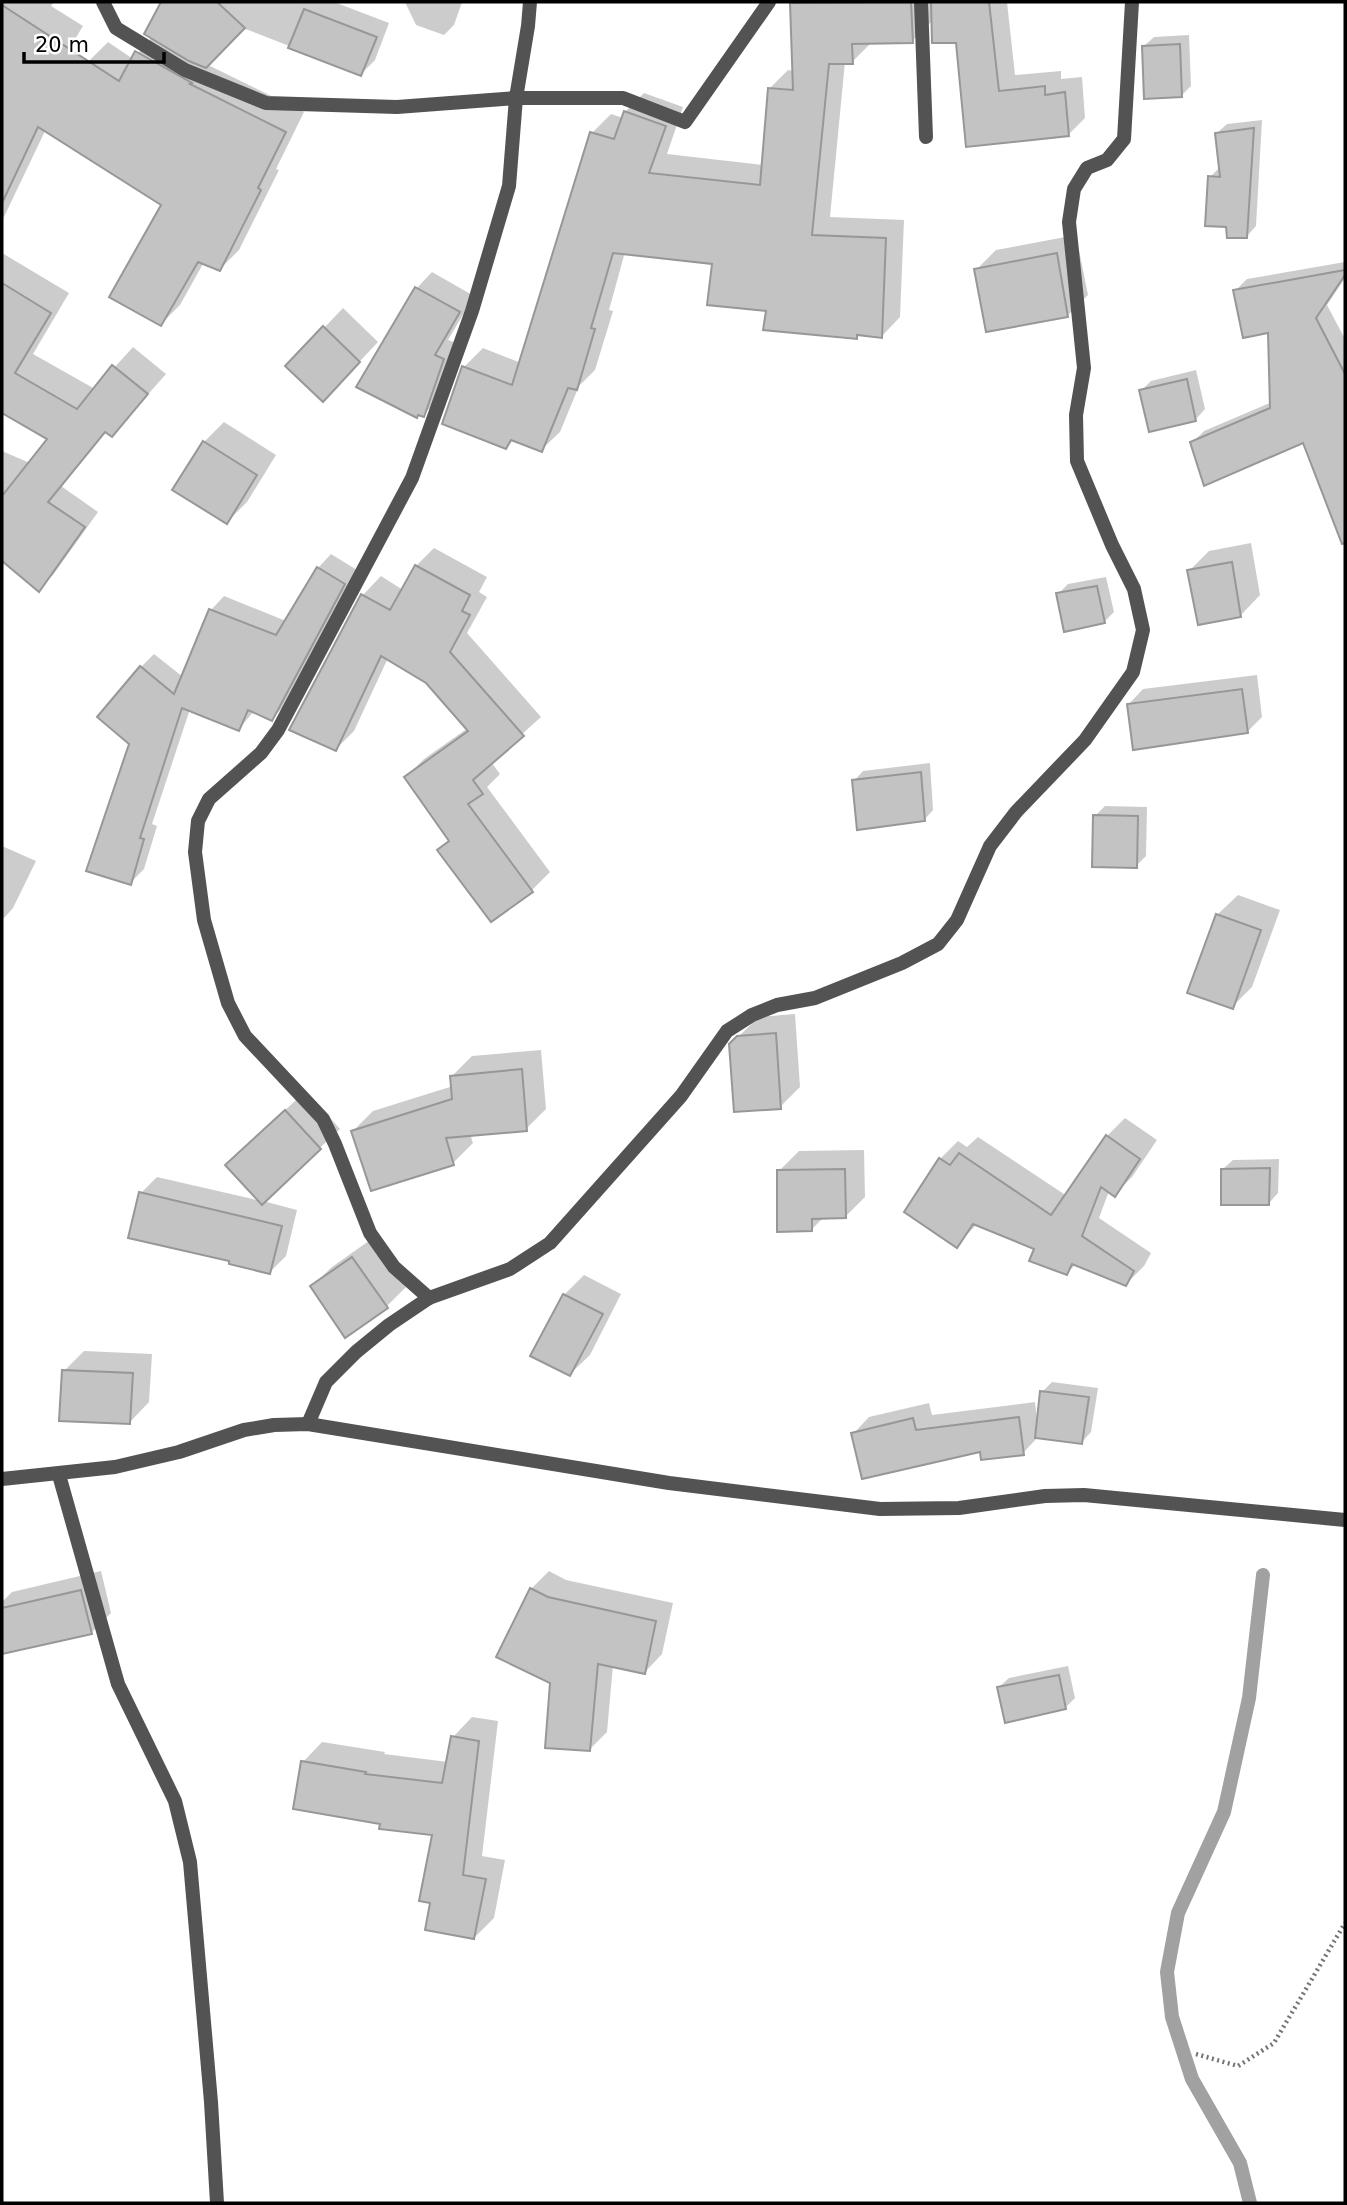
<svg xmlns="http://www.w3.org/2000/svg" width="1347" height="2205" viewBox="0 0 1347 2205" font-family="'DejaVu Sans',sans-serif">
	<rect width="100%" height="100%" fill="#fff"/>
	<g fill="#0003">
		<path d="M2 2H54L51 6 83 26 66 54 83 67 108 42 133 59 152 37 146 33 163 2H334L389 23 375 60 361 74 243 28 208 65 304 112 276 169 279 170 239 250 220 269 204 262 180 305 161 324 163 204 46 129 2 221Z"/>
		<path d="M405 2H462L454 25 444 35 416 25Z"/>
		<path d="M794 2H1007L1015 75 1061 71V79L1082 77 1085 118 1068 135 968 145 957 41 933 20 912 41 871 43 852 62H845L830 217 904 220 900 317 882 336 859 333 856 337 768 309 714 262 625 252 609 310 613 311 595 370 579 386 560 432 541 450 514 439 506 447 464 367 483 348 521 363 592 133 611 114 623 118 625 112 644 93 683 107 667 154 763 165 769 89 788 70 794 71Z"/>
		<path d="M1189 35 1191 86 1181 96 1144 46 1154 37Z"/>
		<path d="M1262 120 1256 226 1247 236 1227 225 1210 177 1221 166 1217 133 1227 124Z"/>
		<path d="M1076 235 1088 295 1068 315 976 270 996 250Z"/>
		<path d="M2 253 69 293 33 354 95 389 133 347 166 374 112 435 107 431 80 460 2 414Z"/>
		<path d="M1345 262V278L1327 305 1345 339V440L1311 457 1304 440 1192 443 1204 431 1272 402 1270 331 1235 291 1247 279Z"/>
		<path d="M432 272 474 296 448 340 459 344 438 400 423 415 359 387 417 288Z"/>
		<path d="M343 308 378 342 343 379 324 328Z"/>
		<path d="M1196 370 1205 409 1196 419 1141 391 1151 381Z"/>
		<path d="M224 422 276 455 247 502 227 522 204 442Z"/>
		<path d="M2 451 67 479 61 486 98 512 53 575 38 589 2 559Z"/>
		<path d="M1251 543 1260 595 1241 615 1189 571 1209 551Z"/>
		<path d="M434 548 487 577 479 592 487 597 467 633 541 717 491 762 500 774 487 787 550 872 532 890 440 850 450 839 406 777 424 759 468 728 427 682 388 658 354 731 336 749 292 729 363 595 381 576 403 590 416 566Z"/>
		<path d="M331 554 357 570 285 706 271 719 254 711 239 729 190 709 152 824 157 826 144 869 130 883 131 744 141 667 154 654 183 677 211 610 224 596 286 621 318 568Z"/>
		<path d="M1106 577 1114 612 1104 622 1058 594 1068 584Z"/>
		<path d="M1257 675 1262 717 1247 732 1129 704 1143 689Z"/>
		<path d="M930 763 933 810 924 820 854 781 863 771Z"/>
		<path d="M1105 806 1147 807 1146 856 1136 866 1095 816Z"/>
		<path d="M2 846 36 861 13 908 4 918 2 917Z"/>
		<path d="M1238 895 1280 910 1252 987 1232 1007 1190 992 1218 914Z"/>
		<path d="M795 1014 800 1087 780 1107 738 1037 759 1017Z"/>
		<path d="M541 1050 546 1109 526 1129 470 1134 473 1143 453 1163 353 1131 373 1111 453 1086 452 1076 472 1056Z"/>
		<path d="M306 1091 340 1129 263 1201 297 1210 286 1256 270 1272 231 1260 141 1193 157 1177 261 1201 247 1145Z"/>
		<path d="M1125 1118 1157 1140 1132 1177 1115 1194 1109 1191 1099 1218 1151 1253 1144 1266 1126 1284 1076 1264 1067 1273 1036 1248 977 1224 957 1245 940 1159 958 1141 967 1147 978 1137 1067 1196 1107 1136Z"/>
		<path d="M864 1150 865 1197 845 1217H824L812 1229 779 1171 799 1151Z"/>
		<path d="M1279 1159 1278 1193 1269 1203 1223 1169 1233 1160Z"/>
		<path d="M373 1238 406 1287 387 1306 312 1286 332 1267Z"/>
		<path d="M584 1275 621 1294 590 1355 570 1374 564 1295Z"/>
		<path d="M84 1351 152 1354 149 1402 130 1422 64 1371Z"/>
		<path d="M1052 1382 1098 1388 1091 1432 1082 1442 1039 1436 1023 1453 853 1434 869 1417 929 1403 932 1415 1035 1402 1037 1420 1042 1392Z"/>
		<path d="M101 1571 111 1613 91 1633 2 1652V1602L12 1592Z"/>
		<path d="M549 1571 566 1580 673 1603 662 1654 645 1672 613 1665 607 1732 589 1750 552 1682 531 1589Z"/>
		<path d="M1068 1666 1075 1698 1065 1708 999 1687 1009 1678Z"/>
		<path d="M472 1717 498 1721 482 1856 505 1860 494 1918 474 1938 432 1901 434 1834 382 1822 303 1762 322 1742 385 1752 384 1754 448 1762 453 1737Z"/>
	</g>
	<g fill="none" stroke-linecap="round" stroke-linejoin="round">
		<path stroke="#a1a1a1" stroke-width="14" d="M1250 2203 1240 2163 1192 2079 1172 2017 1167 1972 1178 1913 1224 1812 1249 1698 1263 1575"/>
	</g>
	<g fill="#c3c3c3" stroke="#979797" stroke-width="2">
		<path d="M161 2H217L245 28 206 68 189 61 144 34Z"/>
		<path d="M911 2 913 43 852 44 853 64H829L812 235 886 238 882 338 857 335V339L763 330 766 311 707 305 712 264 613 253 591 328 595 329 577 390 568 388 542 452 511 440 506 449 442 424 462 366 512 385 590 132 614 139 624 111 666 126 649 173 760 185 768 88 793 90 790 3Z"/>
		<path d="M931 2H989L999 91 1045 86V95L1065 92 1069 136 966 147 956 43H932Z"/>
		<path d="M2 5 119 81 135 51 192 83 190 84 286 132 258 188 261 190 220 271 198 262 161 326 109 297 161 205 38 127 2 203Z"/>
		<path d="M304 9 377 37 361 76 288 48Z"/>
		<path d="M1180 44 1182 97 1144 99 1142 46Z"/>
		<path d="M1254 128 1247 238H1227L1226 227 1205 226 1208 176 1220 177 1215 133Z"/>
		<path d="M1057 253 1068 317 986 332 974 269Z"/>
		<path d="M1345 270V275L1316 318 1345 374V543L1342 544 1303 443 1204 486 1190 442 1270 408 1268 333 1243 338 1233 290Z"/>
		<path d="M2 283 51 313 15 373 77 409 112 365 148 394 112 437 105 432 48 502 85 527 39 592 2 561V496L47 439 2 413Z"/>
		<path d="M415 287 460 312 435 355 444 359 424 417 418 415 417 418 356 387Z"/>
		<path d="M323 326 360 362 323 402 285 366Z"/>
		<path d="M1187 379 1196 421 1149 432 1139 390Z"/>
		<path d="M203 441 257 475 227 524 172 490Z"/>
		<path d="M1232 562 1241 617 1198 625 1187 570Z"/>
		<path d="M415 565 470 595 462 611 470 615 450 652 524 736 473 780 483 794 468 804 533 892 491 922 437 850 449 841 404 777 468 731 426 683 381 656 336 751 289 730 361 594 390 610Z"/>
		<path d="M317 567 345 584 272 721 248 710 239 731 182 708 140 838 144 839 131 885 86 871 129 744 97 717 140 666 174 694 209 609 276 635Z"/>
		<path d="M1097 586 1105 623 1064 632 1056 593Z"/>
		<path d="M1242 689 1248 733 1133 750 1127 704Z"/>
		<path d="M921 772 925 821 857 830 852 780Z"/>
		<path d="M1093 815 1138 816 1137 868 1092 867Z"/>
		<path d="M1216 914 1261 930 1233 1009 1187 993Z"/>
		<path d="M776 1033 781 1109 734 1112 729 1044 737 1036Z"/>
		<path d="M522 1069 527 1131 446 1138 454 1165 371 1191 351 1131 452 1099 450 1076Z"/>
		<path d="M285 1110 321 1149 262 1205 225 1165Z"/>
		<path d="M1106 1135 1140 1159 1115 1197 1101 1187 1082 1236 1134 1271 1126 1286 1072 1264 1067 1275 1029 1261 1034 1249 973 1224 957 1248 904 1212 939 1158 950 1165 959 1153 1051 1215Z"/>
		<path d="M1270 1168 1269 1205H1221V1169Z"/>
		<path d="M845 1169 846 1218 812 1219V1231L777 1232V1170Z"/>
		<path d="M139 1192 282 1226 270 1274 229 1264V1261L128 1238Z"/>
		<path d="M352 1257 388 1308 345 1338 310 1286Z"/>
		<path d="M563 1294 603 1314 570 1376 530 1356Z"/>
		<path d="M62 1370 133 1373 130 1424 59 1421Z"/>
		<path d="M1040 1391 1089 1397 1082 1444 1035 1438Z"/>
		<path d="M1019 1417 1024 1455 981 1460 980 1452 862 1479 851 1433 913 1418 916 1430Z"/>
		<path d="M530 1588 548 1597 656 1621 645 1674 598 1664 590 1751 545 1748 550 1683 496 1657Z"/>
		<path d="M81 1590 92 1634 2 1654V1608Z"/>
		<path d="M1059 1675 1066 1709 1005 1723 997 1687Z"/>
		<path d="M451 1736 479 1741 463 1875 486 1879 474 1939 425 1930 430 1903 419 1901 432 1835 379 1829 380 1824 293 1809 301 1761 366 1772 365 1774 442 1783Z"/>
	</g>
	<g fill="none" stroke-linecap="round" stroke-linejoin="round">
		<path stroke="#757575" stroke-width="4.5" stroke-dasharray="2 3.5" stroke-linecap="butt" d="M1196 2054 1238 2066 1274 2043 1345 1923"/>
		<g stroke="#535353" stroke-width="14">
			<path d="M103 2 116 28 185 70 266 103 397 107 516 98H623L685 122 769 2"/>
			<path d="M921 2 926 137"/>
			<path d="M429 1298 394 1267 370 1233 335 1144 323 1119 245 1036 228 1003 204 920 195 852 198 821 209 799 261 753 278 730 412 478 472 311 509 186 516 98 528 26 530 2"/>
			<path d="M308 1424 326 1382 356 1352 389 1325 429 1298 510 1269 550 1243 681 1096 727 1031 752 1015 777 1005 815 998 902 963 938 944 957 920 990 846 1016 812 1085 740 1133 672 1143 630 1134 589 1112 545 1077 461 1076 415 1084 368 1069 222 1074 189 1087 168 1107 160 1124 139 1132 2"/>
			<path d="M59 1475 118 1684 175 1801 190 1862 211 2102 217 2203"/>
			<path d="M2 1479 115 1467 179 1452 244 1430 274 1425 308 1424 669 1483 880 1509 959 1508 1045 1496 1084 1495 1345 1520"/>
		</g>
	</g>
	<rect width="1347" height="2205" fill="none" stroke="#000000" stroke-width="7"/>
	<path d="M24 52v10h140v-10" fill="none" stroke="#000000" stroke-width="3.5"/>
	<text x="35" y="52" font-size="21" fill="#000000" stroke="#ffffff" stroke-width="5" paint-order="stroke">20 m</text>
</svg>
